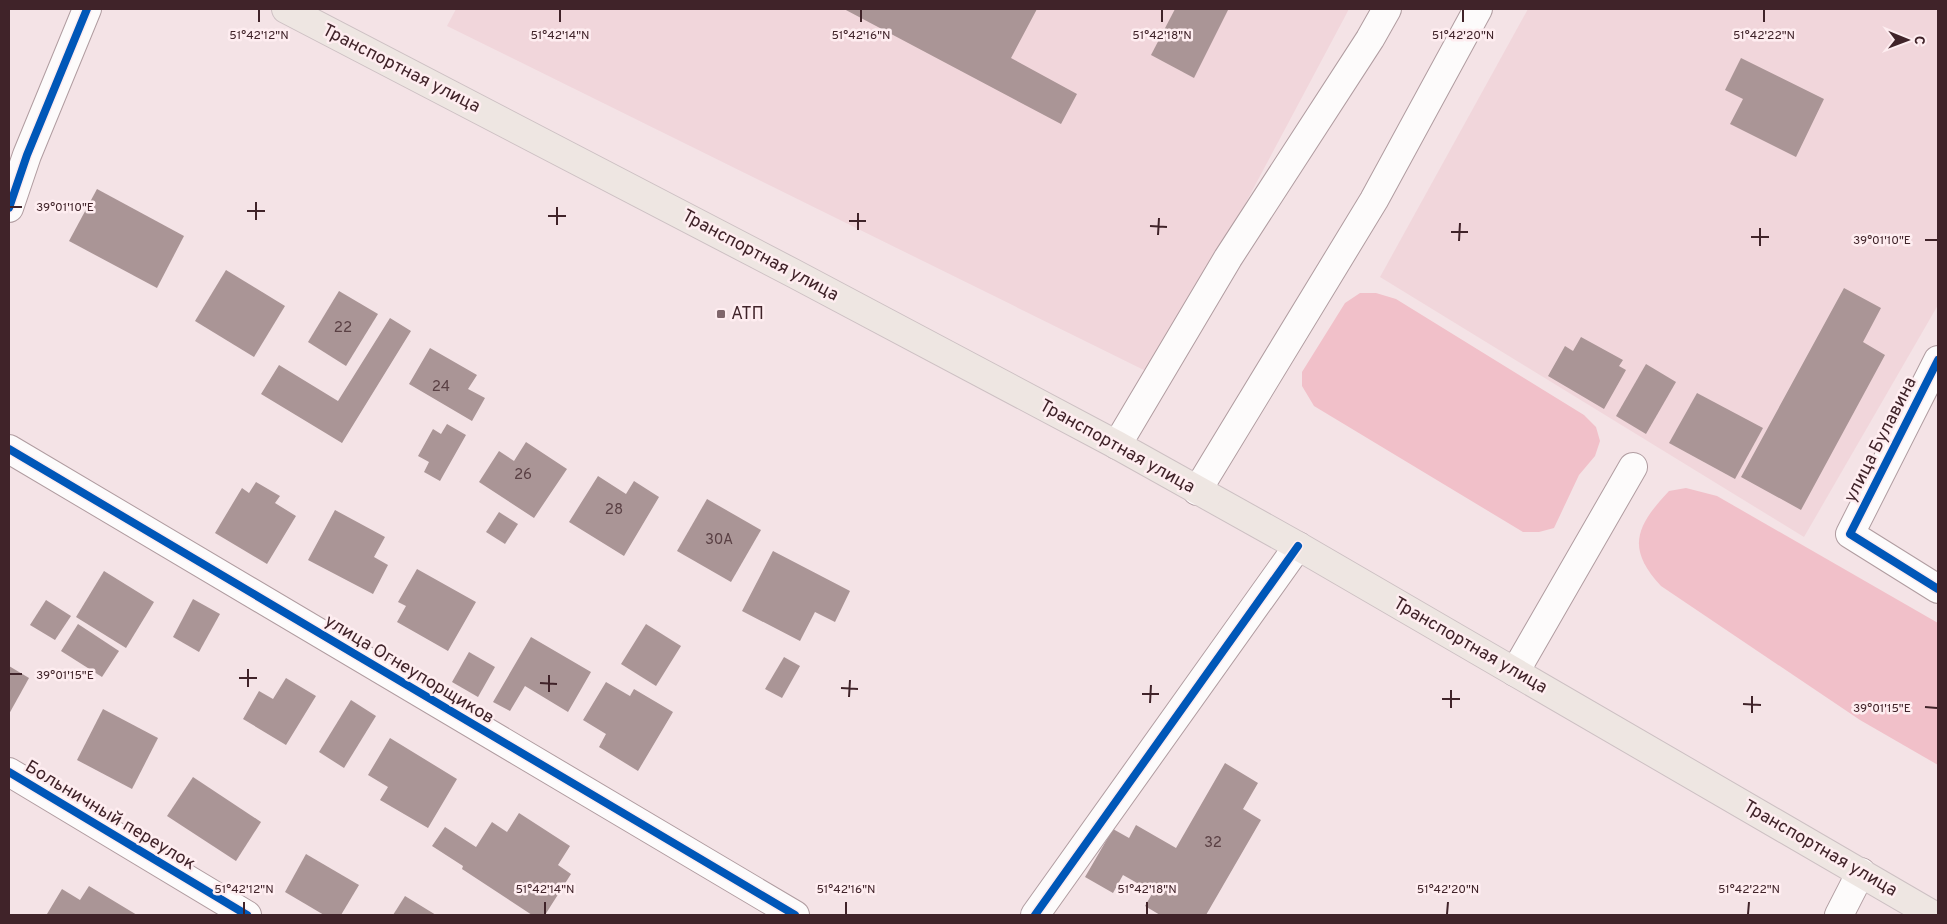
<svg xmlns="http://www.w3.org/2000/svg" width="1947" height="924" viewBox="0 0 1947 924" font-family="Overpass,sans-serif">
	<rect width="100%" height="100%" fill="#f4e3e6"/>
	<g fill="#f1d6db">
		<path d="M456 9H1349L1154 375 447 26Z"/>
		<path d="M1528 9H1938V305L1804 537 1380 277Z"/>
	</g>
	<g fill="#f1c0c9">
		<path d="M1360 293H1376L1396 299 1584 415 1596 427 1600 441 1595 456 1579 475 1554 528 1539 532H1523L1314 406 1302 386V372L1345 303Z"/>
		<path d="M1686 488 1717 496 1938 623V765L1860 720 1661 586C1625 548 1637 525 1669 491Z"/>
	</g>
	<g fill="#aa9596">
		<path d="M844 9H1037L1011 58 1077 94 1061 124Z"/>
		<path d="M1175 9 1228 10 1194 78 1151 55Z"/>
		<path d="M1741 58 1824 99 1796 157 1730 124 1743 99 1725 90Z"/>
		<path d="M97 189 184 236 157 288 69 241Z"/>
		<path d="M226 270 285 306 254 357 195 321Z"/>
		<path d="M1844 288 1881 308 1863 342 1885 355 1801 510 1741 477Z"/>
		<path d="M339 291 378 314 346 366 308 342Z"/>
		<path d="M390 318 411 331 342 443 261 394 279 365 338 401Z"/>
		<path d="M1581 337 1623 360 1619 366 1626 370 1604 409 1548 376 1565 346 1573 351Z"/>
		<path d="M430 348 477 375 468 389 485 398 472 421 409 384Z"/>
		<path d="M1646 364 1676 382 1646 434 1616 416Z"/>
		<path d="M1697 393 1763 428 1735 479 1669 443Z"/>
		<path d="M447 424 466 435 440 481 424 472 429 462 418 456 433 429 441 434Z"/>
		<path d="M526 442 567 469 534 518 479 482 499 451 514 461Z"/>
		<path d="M598 476 626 494 634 481 659 497 624 556 569 522Z"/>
		<path d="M256 482 280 496 275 503 296 516 267 564 215 533 242 488 249 493Z"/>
		<path d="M707 499 761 530 731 582 677 551Z"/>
		<path d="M335 510 385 537 374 557 388 565 373 594 308 560Z"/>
		<path d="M499 512 518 524 505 544 486 532Z"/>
		<path d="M773 551 850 591 835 622 815 612 800 641 742 611Z"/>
		<path d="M417 569 476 602 448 651 397 622 406 606 398 602Z"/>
		<path d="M104 571 154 602 126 648 76 617Z"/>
		<path d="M193 599 220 614 199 652 173 637Z"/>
		<path d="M46 600 71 616 55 640 30 625Z"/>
		<path d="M78 624 119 651 102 677 61 651Z"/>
		<path d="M646 624 681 646 656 686 621 664Z"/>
		<path d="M531 637 591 672 568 712 525 686 510 711 493 702Z"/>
		<path d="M469 652 495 667 478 697 452 682Z"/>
		<path d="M784 657 800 666 782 698 765 689Z"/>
		<path d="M9 666 29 678 9 714Z"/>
		<path d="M286 678 316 696 286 745 243 719 259 691 273 699Z"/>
		<path d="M606 682 630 696 634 689 673 712 638 771 599 747 606 734 583 720Z"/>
		<path d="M351 700 376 716 344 768 319 752Z"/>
		<path d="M103 709 158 738 132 789 77 760Z"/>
		<path d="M390 738 457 779 428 828 380 800 388 787 368 775Z"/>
		<path d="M1225 763 1258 783 1243 809 1261 820 1206 915H1160L1145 906 1153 892 1123 875 1113 893 1085 877 1113 829 1129 838 1136 825 1176 848Z"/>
		<path d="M193 777 261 822 236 861 167 816Z"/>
		<path d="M519 813 570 846 558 865 571 874 545 915H532L462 869 463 866 432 846 445 827 476 847 492 822 507 832Z"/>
		<path d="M306 854 359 885 341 915H324L285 892Z"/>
		<path d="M89 886 137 915 47 914 62 889 80 900Z"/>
		<path d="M405 896 436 915H393Z"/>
	</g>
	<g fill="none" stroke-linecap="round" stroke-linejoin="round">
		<defs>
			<g id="minor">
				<path d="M9 208 27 155 87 9"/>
				<path d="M1938 360 1850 534 1938 589"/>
				<path d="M1117 445 1228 258 1370 39 1387 9"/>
				<path d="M9 449 795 915"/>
				<path d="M1197 491 1374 200 1478 9"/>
				<path d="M1515 672 1633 467"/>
				<path d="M9 772 247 915"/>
				<path d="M1035 915 1298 546"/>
				<path d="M1839 915 1861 872"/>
			</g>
			<path id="major" d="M286 9 793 273 1117 445 1298 546 1933 915"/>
		</defs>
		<use href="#minor" stroke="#b09ca0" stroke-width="30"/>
		<use href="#major" stroke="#cdc0c3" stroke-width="30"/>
		<use href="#minor" stroke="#fdfbfb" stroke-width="28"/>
		<use href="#major" stroke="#eee6e2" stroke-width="28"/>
		<defs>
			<g id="cycleway">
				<path d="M9 208 27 155 87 9"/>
				<path d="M1938 360 1850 534 1938 589"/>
				<path d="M9 449 795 915"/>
				<path d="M9 772 247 915"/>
				<path d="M1035 915 1298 546"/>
			</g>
		</defs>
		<use href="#cycleway" stroke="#feedf0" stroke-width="11"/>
		<use href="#cycleway" stroke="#0057b8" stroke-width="8"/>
	</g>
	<path fill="none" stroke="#402329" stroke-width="2" d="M259 22V10M560 22V10M861 22V10M1162 22V10M1463 22V10M1764 22V10M10 207H22M247 211H265M548 216H566M256 220V202M849 221H866M557 225V207M1150 226 1167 227M858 230V213M1451 232H1468M1158 235 1159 218M1751 237H1769M1925 240H1937M1459 241 1460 223M1760 246V228M10 674H22M239 678H257M540 683 557 684M248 687V669M841 688 858 689M549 692V675M1142 694H1159M849 697 850 680M1442 699H1460M1150 703 1151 685M1743 704 1761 705M1925 707 1937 708M1451 708V690M1752 713V696M244 914V902M545 914V902M846 914V902M1147 914V902M1447 914 1448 902M1748 914 1749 902"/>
	<rect fill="#7f666b" stroke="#feedf0" stroke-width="2" x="716" y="309" width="10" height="10" rx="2.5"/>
	<g text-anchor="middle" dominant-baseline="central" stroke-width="5" stroke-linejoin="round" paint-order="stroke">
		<g font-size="15" fill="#5a4044">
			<text x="343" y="328">22</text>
			<text x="441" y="387">24</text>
			<text x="523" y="475">26</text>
			<text x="614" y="510">28</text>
			<text x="719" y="540">30А</text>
			<text x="1213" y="843">32</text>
		</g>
		<g font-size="18" fill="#402329" stroke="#feedf0">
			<text transform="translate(401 69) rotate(27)">Транспортная улица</text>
			<text transform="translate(760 256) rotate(28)">Транспортная улица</text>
			<text transform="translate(1881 440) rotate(-63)">улица Булавина</text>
			<text transform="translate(1117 447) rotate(29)">Транспортная улица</text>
			<text transform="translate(1470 646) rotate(30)">Транспортная улица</text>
			<text transform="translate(409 670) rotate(31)">улица Огнеупорщиков</text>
			<text transform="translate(110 816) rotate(31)">Больничный переулок</text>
			<text transform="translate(1820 849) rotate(30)">Транспортная улица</text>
		</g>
		<g font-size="18" fill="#402329" stroke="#feedf0" text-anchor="start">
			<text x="731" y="314">АТП</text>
		</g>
	</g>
	<g font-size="12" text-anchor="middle" fill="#402329" stroke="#feedf0" stroke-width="5" stroke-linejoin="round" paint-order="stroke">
		<text x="259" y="39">51°42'12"N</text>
		<text x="560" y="39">51°42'14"N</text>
		<text x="861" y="39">51°42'16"N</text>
		<text x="1162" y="39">51°42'18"N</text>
		<text x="1463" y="39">51°42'20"N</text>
		<text x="1764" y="39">51°42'22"N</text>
		<text x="65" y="211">39°01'10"E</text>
		<text x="1882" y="244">39°01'10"E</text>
		<text x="65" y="679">39°01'15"E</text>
		<text x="1882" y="712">39°01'15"E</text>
		<text x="244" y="893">51°42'12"N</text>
		<text x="545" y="893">51°42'14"N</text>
		<text x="846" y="893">51°42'16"N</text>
		<text x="1147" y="893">51°42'18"N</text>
		<text x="1448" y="893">51°42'20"N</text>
		<text x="1749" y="893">51°42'22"N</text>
	</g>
	<rect width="1947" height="924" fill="none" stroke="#402329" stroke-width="20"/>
	<g transform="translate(1907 40) rotate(91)" stroke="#feedf0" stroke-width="4" paint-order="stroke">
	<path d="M0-4L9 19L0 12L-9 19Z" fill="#402329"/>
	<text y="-8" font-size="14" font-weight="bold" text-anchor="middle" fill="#402329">С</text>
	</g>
</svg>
